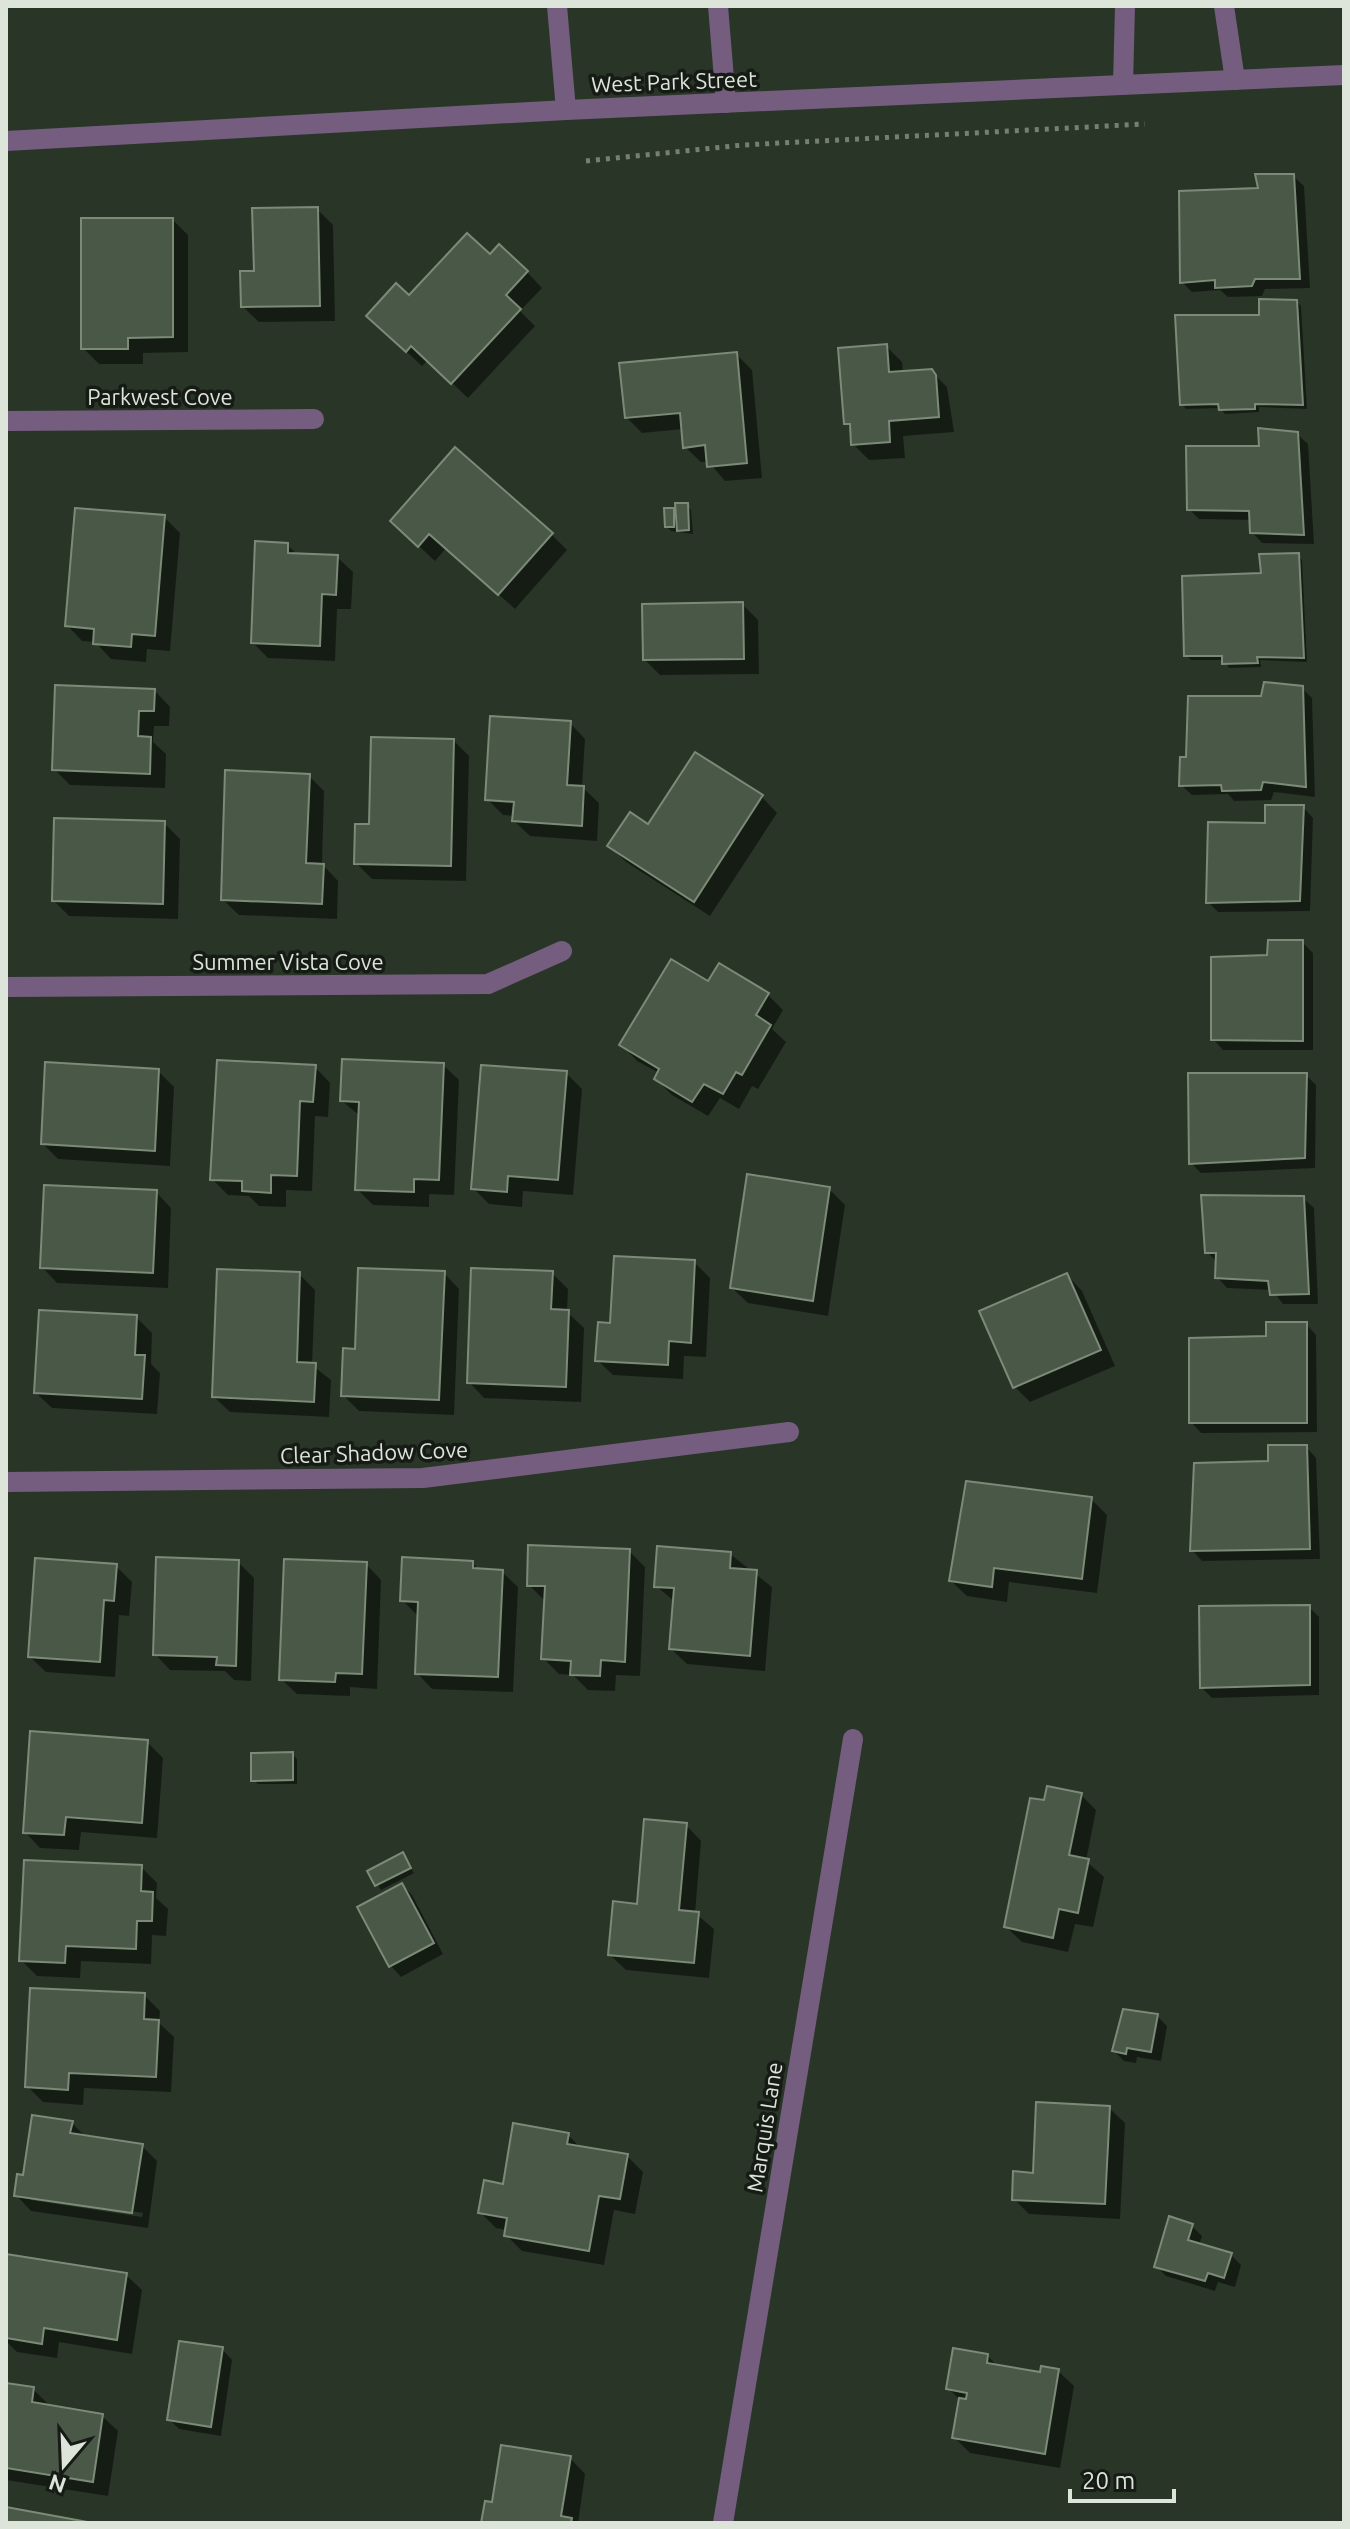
<svg xmlns="http://www.w3.org/2000/svg" width="1350" height="2529" viewBox="0 0 1350 2529" font-family="Ubuntu,sans-serif">
	<rect width="100%" height="100%" fill="#293627"/>
	<g fill="#0007" fill-rule="evenodd">
		<path d="M1293 176 1304 186 1310 288 1265 289 1262 296 1228 297 1220 290 1192 292 1182 282 1261 190Z"/>
		<path d="M317 209 333 225 335 321 259 322 243 307 256 273Z"/>
		<path d="M173 220 188 235V352L143 353V364H99L83 348Z"/>
		<path d="M490 257 527 272 542 288 520 311 535 326 468 398 428 360 422 366 384 331 409 298Z"/>
		<path d="M1297 302 1301 306 1307 409 1259 407V412L1225 414 1220 408 1186 409 1182 404 1261 317Z"/>
		<path d="M886 346 902 362 903 373 931 371 947 387 954 432 903 436 905 458 869 460 853 444 852 429 846 423Z"/>
		<path d="M736 354 752 370 762 478 725 481 709 462H701L685 447 683 429 642 433 626 417Z"/>
		<path d="M1297 434 1308 444 1314 544 1262 543 1252 532V520L1199 519 1189 509 1261 448Z"/>
		<path d="M687 505 691 510 693 534 671 531 667 527 673 510 678 515Z"/>
		<path d="M164 517 180 533 170 651 147 649 146 662 111 659 95 642 82 641 67 625Z"/>
		<path d="M392 521 551 534 567 550 515 609 446 548 435 561Z"/>
		<path d="M287 545 298 555 337 557 353 572 351 609H337L335 661 268 658 253 643Z"/>
		<path d="M1298 555 1302 560 1307 662 1260 660 1261 667 1229 668 1224 660H1191L1186 655 1263 574Z"/>
		<path d="M742 604 758 620 759 674 660 675 645 660Z"/>
		<path d="M1302 688 1312 698 1315 797 1274 792 1271 800 1234 801 1228 794 1192 795 1181 785 1188 759 1263 698Z"/>
		<path d="M155 691 170 707 169 726H154L153 742 166 754 165 788 70 785 54 769Z"/>
		<path d="M570 723 585 739 582 787 599 803 597 841 530 836 514 821 515 816 503 815 487 799Z"/>
		<path d="M454 741 469 756 466 881 372 879 356 863Z"/>
		<path d="M696 755 762 797 777 813 710 916 626 862 610 846 649 827Z"/>
		<path d="M309 776 324 791 322 864 338 881 337 919 239 915 223 900Z"/>
		<path d="M1303 807 1313 818 1310 911 1218 912 1208 902 1267 825Z"/>
		<path d="M164 823 180 839 178 919 69 916 54 901Z"/>
		<path d="M1302 942 1313 953V1050H1223L1213 1039Z"/>
		<path d="M709 984 768 995 783 1010 772 1029 786 1042 758 1089 752 1086 739 1109 720 1098 708 1116 672 1095 656 1079 659 1073 637 1061 622 1045Z"/>
		<path d="M443 1065 459 1080 454 1195 429 1194V1207L373 1205 357 1189 360 1116 342 1101Z"/>
		<path d="M315 1067 330 1083 328 1117 315 1116 312 1191 286 1190V1207L259 1206 249 1196 228 1195 212 1179Z"/>
		<path d="M158 1071 174 1087 170 1166 58 1159 43 1144Z"/>
		<path d="M566 1073 582 1089 573 1195 523 1191 522 1207 489 1204 473 1188Z"/>
		<path d="M1306 1075 1316 1085 1315 1168 1201 1173 1191 1163Z"/>
		<path d="M829 1189 845 1205 828 1316 748 1303 732 1288Z"/>
		<path d="M156 1192 171 1208 168 1288 57 1283 42 1267Z"/>
		<path d="M1303 1198 1314 1208 1318 1304H1283L1272 1290 1227 1288 1217 1277 1218 1263 1207 1252Z"/>
		<path d="M694 1262 710 1278 706 1357 684 1356 683 1379 613 1375 597 1360 612 1325Z"/>
		<path d="M444 1273 459 1289 454 1415 359 1411 343 1395Z"/>
		<path d="M552 1273 568 1289 567 1312 584 1328 581 1402 484 1398 469 1382Z"/>
		<path d="M299 1274 315 1290 312 1365 331 1380 329 1417 230 1412 214 1397Z"/>
		<path d="M1067 1275 1082 1291 1115 1366 1030 1402 1014 1386Z"/>
		<path d="M136 1317 152 1333 151 1364 160 1373 157 1414 52 1408 36 1393Z"/>
		<path d="M1306 1324 1316 1335 1317 1432 1201 1433 1191 1422Z"/>
		<path d="M1306 1447 1316 1458 1320 1559 1202 1561 1192 1550 1270 1463Z"/>
		<path d="M1091 1499 1107 1515 1097 1593 1009 1582 1007 1602 967 1596 951 1581Z"/>
		<path d="M629 1551 645 1567 640 1676 616 1675 615 1691 588 1690 573 1675 559 1674 543 1658 545 1601 529 1585Z"/>
		<path d="M730 1554 772 1587 765 1671 687 1664 671 1649 675 1602 656 1586Z"/>
		<path d="M238 1562 254 1578 251 1681 234 1680 225 1671 170 1670 155 1654Z"/>
		<path d="M472 1562 480 1571 502 1572 518 1587 513 1692 432 1689 417 1673 418 1616 402 1600Z"/>
		<path d="M366 1564 381 1580 377 1689 350 1687V1696L297 1694 281 1679Z"/>
		<path d="M116 1566 132 1582 129 1616 119 1615 115 1677 46 1672 30 1657Z"/>
		<path d="M1309 1607 1319 1617V1695L1212 1698 1202 1688Z"/>
		<path d="M147 1742 163 1758 157 1838 81 1832 79 1850 40 1848 25 1832Z"/>
		<path d="M292 1754 297 1759V1784H258L253 1780Z"/>
		<path d="M1081 1795 1096 1810 1086 1861 1104 1877 1093 1927 1075 1924 1068 1952 1022 1942 1006 1927 1045 1803Z"/>
		<path d="M686 1825 701 1841 695 1913 714 1929 709 1978 626 1970 610 1955Z"/>
		<path d="M402 1855 414 1873 381 1890 370 1872Z"/>
		<path d="M141 1867 157 1883 156 1898 168 1909 166 1936 152 1935 151 1964 81 1961 80 1978 37 1976 21 1960Z"/>
		<path d="M402 1885 412 1895 443 1954 401 1977 391 1966 360 1908Z"/>
		<path d="M144 1995 160 2011 159 2023 174 2037 171 2092 84 2088 83 2105 43 2102 28 2087Z"/>
		<path d="M1157 2016 1167 2026 1161 2061 1137 2057 1136 2063 1124 2061 1114 2051Z"/>
		<path d="M1109 2108 1125 2123 1120 2219 1029 2214 1014 2199 1034 2175Z"/>
		<path d="M72 2123 87 2138 142 2146 157 2161 148 2228 31 2211 16 2195 25 2177ZM31 2196 143 2213 142 2217 31 2200Z"/>
		<path d="M568 2135 581 2148 627 2156 643 2172 635 2214 614 2210 604 2265 522 2251 506 2235 507 2230 496 2228 480 2212 504 2186Z"/>
		<path d="M1192 2226 1202 2236 1199 2245 1231 2255 1241 2265 1235 2287 1218 2282 1215 2291 1166 2276 1156 2266Z"/>
		<path d="M6 2256 126 2275 142 2290 132 2354 59 2342 57 2358 17 2352 6 2341Z"/>
		<path d="M222 2349 232 2360 221 2436 179 2429 169 2419Z"/>
		<path d="M988 2356 999 2368 1042 2375 1058 2371 1074 2386 1060 2468 970 2453 954 2437 961 2401 948 2388Z"/>
		<path d="M6 2385 33 2389 49 2405 102 2416 118 2431 108 2496 6 2480Z"/>
		<path d="M570 2458 585 2474 578 2523H483L494 2504Z"/>
	</g>
	<g fill="#4a5847" stroke="#7b8b78" stroke-width="2">
		<path d="M1255 174H1294L1300 279H1255L1252 286 1215 288V280L1180 283 1179 191 1258 188Z"/>
		<path d="M318 207 320 306 241 307 240 271H254L252 208Z"/>
		<path d="M81 218H173V337L128 338V349H81Z"/>
		<path d="M467 233 490 254 499 244 528 271 506 295 521 309 451 384 411 346 406 352 366 316 396 283 409 295Z"/>
		<path d="M1259 299 1297 300 1303 405 1255 404V409L1219 410 1218 404 1180 405 1175 315H1259Z"/>
		<path d="M887 344 889 372 932 369 936 375 939 417 889 421 890 442 851 445 850 424H844L838 348Z"/>
		<path d="M737 352 747 463 707 467 705 445 683 448 680 413 625 418 619 363Z"/>
		<path d="M1258 428 1298 432 1304 535 1250 533 1249 511 1187 510 1186 446H1259Z"/>
		<path d="M455 447 553 533 498 595 429 534 418 547 390 521Z"/>
		<path d="M675 503H688L689 530 677 531Z"/>
		<path d="M75 508 165 515 155 636 132 634 131 647 93 644 94 629 65 626Z"/>
		<path d="M664 508H674V527H665Z"/>
		<path d="M255 541 288 543V553L338 555 336 595 322 594 320 646 251 643Z"/>
		<path d="M1299 553 1304 658 1257 657 1258 663 1222 664V656H1184L1182 576 1261 573 1259 554Z"/>
		<path d="M743 602 744 659 643 660 642 604Z"/>
		<path d="M1264 682 1303 686 1306 787 1263 782 1261 790 1222 791 1221 785 1179 786 1180 757H1186L1188 696H1261Z"/>
		<path d="M55 685 155 689 154 711H139L138 736 151 737 150 774 52 770Z"/>
		<path d="M490 716 571 721 567 785 584 786 582 826 512 821 514 802 485 800Z"/>
		<path d="M371 737 454 739 451 866 354 864 355 824H369Z"/>
		<path d="M695 752 763 795 694 902 607 846 630 812 648 824Z"/>
		<path d="M225 770 310 774 306 863 324 864 322 904 221 900Z"/>
		<path d="M1265 805H1304L1300 901 1206 903 1208 822 1265 823Z"/>
		<path d="M54 818 165 821 163 904 52 901Z"/>
		<path d="M1268 940H1303V1041L1211 1040V957L1267 955Z"/>
		<path d="M671 959 708 981 719 963 769 993 756 1015 771 1025 742 1075 736 1072 723 1094 704 1084 692 1102 654 1079 659 1069 619 1045Z"/>
		<path d="M342 1059 444 1063 439 1180 414 1179V1192L355 1190 359 1102 340 1101Z"/>
		<path d="M217 1060 316 1065 313 1102 300 1101 297 1176 271 1175V1193L242 1191V1181L210 1180Z"/>
		<path d="M45 1062 159 1069 155 1151 41 1144Z"/>
		<path d="M481 1065 567 1071 558 1180 508 1176 507 1192 471 1189Z"/>
		<path d="M1188 1073H1307L1305 1158 1189 1164Z"/>
		<path d="M747 1174 830 1187 813 1301 730 1288Z"/>
		<path d="M44 1185 157 1190 153 1273 40 1268Z"/>
		<path d="M1201 1195 1304 1196 1309 1294 1270 1295 1268 1281 1215 1278 1216 1253H1205Z"/>
		<path d="M614 1256 695 1260 691 1343 669 1341 668 1365 595 1361 598 1322 610 1323Z"/>
		<path d="M358 1268 445 1271 439 1400 341 1396 343 1348 355 1349Z"/>
		<path d="M471 1268 553 1271 551 1309 569 1310 566 1387 467 1383Z"/>
		<path d="M217 1269 300 1272 297 1362 316 1363 314 1402 212 1397Z"/>
		<path d="M1067 1273 1101 1350 1013 1388 979 1311Z"/>
		<path d="M39 1310 137 1315 135 1355H145L142 1399 34 1393Z"/>
		<path d="M1266 1322H1307V1423H1189V1338L1266 1336Z"/>
		<path d="M1268 1445H1307L1310 1549 1190 1551 1194 1463 1268 1461Z"/>
		<path d="M966 1481 1092 1497 1082 1579 994 1568 992 1587 949 1581Z"/>
		<path d="M528 1545 630 1549 625 1662 601 1660 600 1676 570 1675 571 1661 541 1659 545 1586H527Z"/>
		<path d="M657 1546 731 1552 730 1568 757 1570 750 1656 669 1649 674 1588 654 1587Z"/>
		<path d="M156 1557 239 1560 236 1666 216 1665 217 1657 153 1655Z"/>
		<path d="M402 1557 473 1561V1568L503 1570 498 1677 415 1674 418 1602 400 1601Z"/>
		<path d="M35 1558 117 1564 114 1601 104 1600 100 1662 28 1657Z"/>
		<path d="M284 1559 367 1562 362 1674 336 1673 335 1682 279 1680Z"/>
		<path d="M1310 1605V1685L1200 1688 1199 1606Z"/>
		<path d="M30 1731 148 1740 142 1823 66 1817 64 1835 23 1833Z"/>
		<path d="M293 1752V1780L251 1781V1753Z"/>
		<path d="M1047 1786 1082 1793 1069 1855 1089 1859 1078 1913 1059 1909 1053 1938 1004 1927 1030 1798 1044 1800Z"/>
		<path d="M644 1819 687 1823 679 1910 699 1912 694 1963 608 1955 613 1901 637 1904Z"/>
		<path d="M403 1852 411 1868 375 1886 367 1871Z"/>
		<path d="M24 1860 142 1865 141 1891 153 1892 152 1921H137L136 1949 66 1946 65 1963 19 1961Z"/>
		<path d="M402 1883 434 1943 389 1967 357 1907Z"/>
		<path d="M30 1988 145 1993 144 2019 159 2020 156 2077 69 2073 68 2090 25 2087Z"/>
		<path d="M1123 2009 1158 2014 1151 2052 1127 2048 1126 2054 1112 2051Z"/>
		<path d="M1036 2102 1110 2106 1105 2204 1012 2200 1013 2171 1033 2173Z"/>
		<path d="M32 2115 73 2121 70 2133 143 2144 132 2213 14 2196 17 2174 23 2175Z"/>
		<path d="M513 2123 569 2133 567 2144 628 2154 620 2199 599 2196 589 2251 504 2236 507 2218 478 2213 484 2180 503 2184Z"/>
		<path d="M1169 2216 1193 2224 1188 2240 1232 2253 1224 2278 1208 2273 1205 2281 1154 2267Z"/>
		<path d="M6 2254 127 2273 117 2340 44 2328 42 2344 6 2338Z"/>
		<path d="M179 2341 223 2347 211 2427 167 2420Z"/>
		<path d="M953 2348 988 2354 987 2363 1040 2372 1041 2366 1059 2369 1045 2454 952 2438 959 2398 966 2399 967 2393 946 2389Z"/>
		<path d="M6 2383 34 2387 32 2402 103 2414 93 2482 6 2468Z"/>
		<path d="M501 2445 571 2456 561 2516 572 2518 571 2523H481L485 2501 492 2502Z"/>
		<path d="M6 2507 93 2523H6Z"/>
	</g>
	<g fill="none" stroke-linecap="round" stroke-linejoin="round">
		<path stroke="#758073" stroke-width="5" stroke-dasharray="4 6" stroke-linecap="butt" d="M586 161 743 145 1145 124"/>
		<g stroke="#755d7f" stroke-width="20">
			<path d="M557 6 566 110"/>
			<path d="M718 6 726 103"/>
			<path d="M1224 6 1235 80"/>
			<path d="M1123 85 1125 6"/>
			<path d="M6 141 566 110 1344 75"/>
			<path d="M6 421 314 419"/>
			<path d="M6 987 488 984 562 951"/>
			<path d="M6 1482 423 1478 789 1432"/>
			<path d="M723 2523 853 1739"/>
		</g>
	</g>
	<g text-anchor="middle" dominant-baseline="central" stroke-width="7" stroke-linejoin="round" paint-order="stroke">
		<g font-size="22" fill="#dde5db" stroke="#161c15">
			<text transform="translate(674 81) rotate(-2)">West Park Street</text>
			<text x="160" y="396">Parkwest Cove</text>
			<text x="288" y="961">Summer Vista Cove</text>
			<text transform="translate(374 1452) rotate(-2)">Clear Shadow Cove</text>
			<text transform="translate(764 2127) rotate(-81)">Marquis Lane</text>
		</g>
	</g>
	<rect width="1350" height="2529" fill="none" stroke="#dde5db" stroke-width="16"/>
	<g transform="translate(64 2465) rotate(199)" stroke="#161c15" stroke-width="6" paint-order="stroke">
	<path d="M0-6L14 30L0 20L-14 30Z" fill="#dde5db"/>
	<text y="-12" font-size="22" font-weight="bold" text-anchor="middle" fill="#dde5db">N</text>
	</g>
	<path d="M1070 2489v12h104v-12" fill="none" stroke="#dde5db" stroke-width="4"/>
	<text x="1082" y="2489" font-size="24" fill="#dde5db" stroke="#161c15" stroke-width="6" paint-order="stroke">20 m</text>
</svg>
